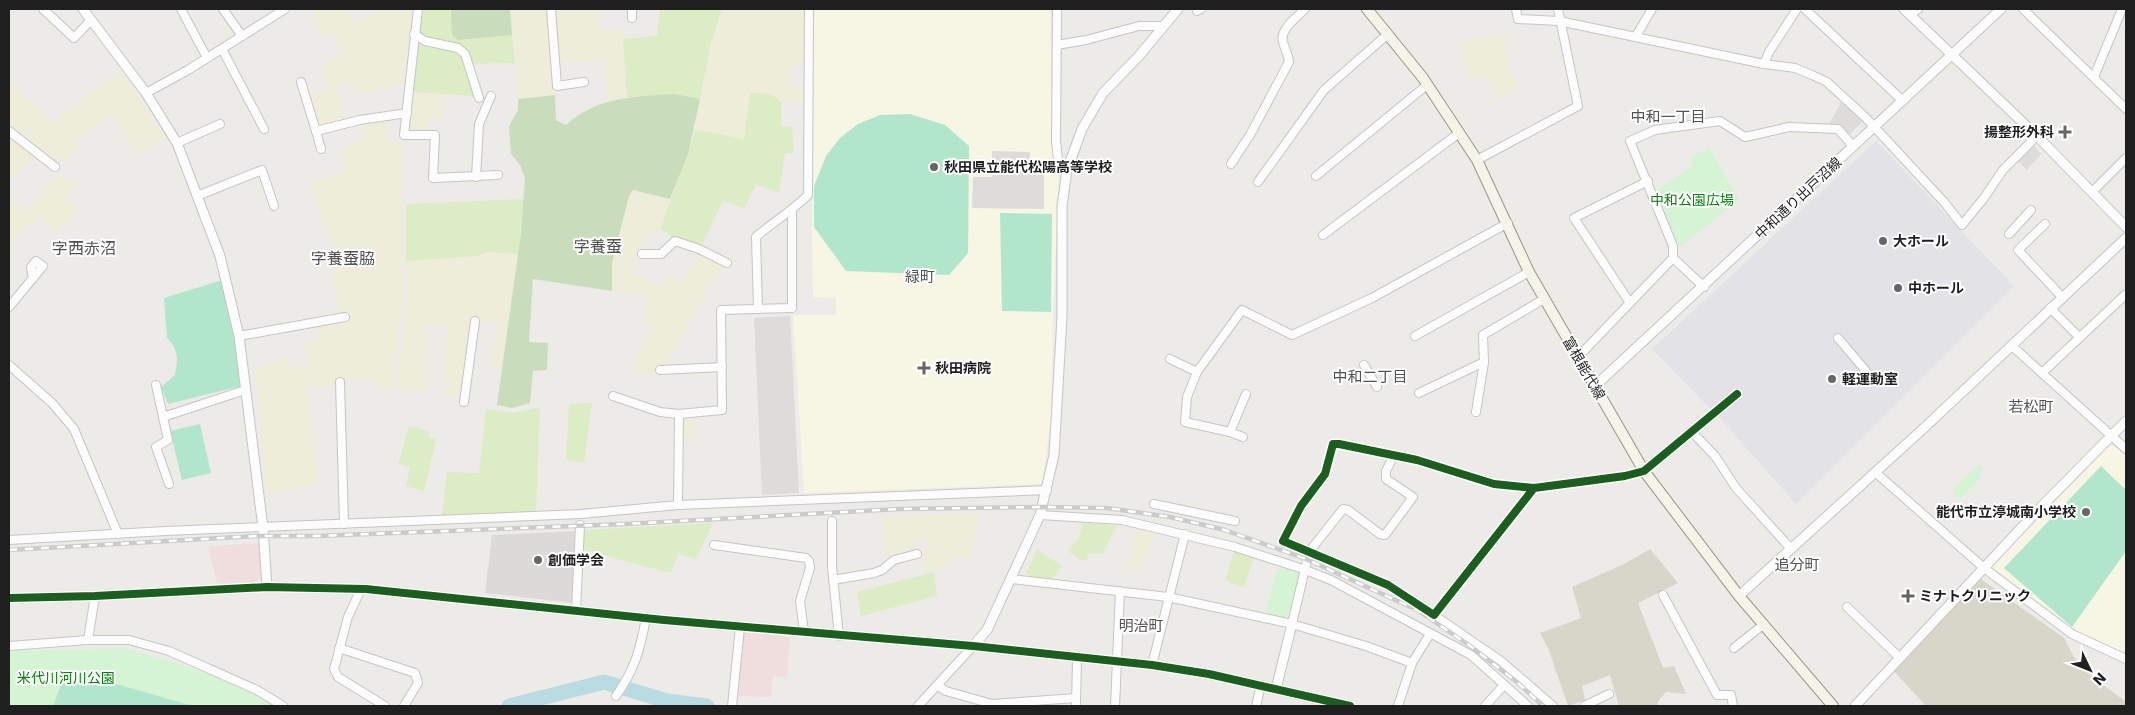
<svg xmlns="http://www.w3.org/2000/svg" width="2135" height="715" viewBox="0 0 2135 715" font-family="'DejaVu Sans','Noto Sans JP',sans-serif">
	<rect width="100%" height="100%" fill="#edebe8"/>
	<g fill="#efdedd">
		<path d="M259 543 264 575 255 582 217 583 208 546Z"/>
		<path d="M742 631 790 637 787 677 773 676 771 697 739 696Z"/>
	</g>
	<g fill="#f7f5e3">
		<path d="M814 9H1050L1053 161 1059 173 1053 315 1051 420 1042 484 804 493 793 315H836V298L813 297 812 235Z"/>
		<path d="M2109 445 2115 447 2126 457V656L2076 633 1992 567Z"/>
	</g>
	<path fill="#dbdad9" d="M578 531 573 603 485 593 492 535Z"/>
	<g fill="#d7d6c9">
		<path d="M1650 549 1678 583 1638 603 1663 668 1674 666 1686 694 1666 692 1658 701V706H1619L1610 675 1582 686 1585 700 1568 706 1548 648 1540 633 1581 618 1572 587 1624 564Z"/>
		<path d="M1981 579 2064 638 2074 657 2090 675 2126 702V706H1926L1893 670Z"/>
	</g>
	<g fill="#eeedda">
		<path d="M320 9H348L354 22 371 16 368 9H414L404 84 356 94 351 81 336 86 341 105 338 107 343 123 317 129 307 96 328 89 320 65 341 56 334 32 321 36 313 12Z"/>
		<path d="M510 9H553V12L600 9 601 31 623 28 627 97 608 102 603 59 557 64 559 90H555V95L518 99Z"/>
		<path d="M722 9H805V66H793L792 87 804 88 805 102H781L771 94 744 139 695 130 711 43Z"/>
		<path d="M1504 34 1510 74H1515L1518 89 1499 99 1494 87 1491 88 1485 75 1470 79 1460 41Z"/>
		<path d="M121 69 165 138 139 155 110 116 76 140 82 147 63 164 41 150 9 182V81L54 122Z"/>
		<path d="M411 92 443 94V119H430V129L407 132Z"/>
		<path d="M389 118 390 143H401V262L403 279 393 387 390 391 377 392 376 378 342 381 311 389 303 346 320 341 315 326 340 321 330 260 337 256 308 183 346 171 340 147 365 139 363 123Z"/>
		<path d="M58 174 80 183 67 195 80 213 56 234 37 217 19 234 9 252V197L26 211Z"/>
		<path d="M633 190 670 199 659 236 648 233 642 250 637 253 632 273 660 287 669 274 681 281 701 252 724 265 709 287 697 314 665 365 652 373 632 374 635 361 653 326 642 321 646 296 612 291V263L629 196Z"/>
		<path d="M487 252 518 254 501 368 490 366 498 322 473 319 462 398 444 395 447 327 426 326V392L397 390 408 284 406 261 477 256Z"/>
		<path d="M287 358 289 369 306 367 319 485 266 494 263 450 254 368Z"/>
		<rect x="682" y="419" width="14" height="20"/>
		<path d="M979 512 971 559 949 556 950 567 924 572 920 551 929 548 927 538 916 541 917 546 887 556 880 517Z"/>
		<path d="M1138 528 1155 532 1139 571 1126 567Z"/>
	</g>
	<g fill="#dcecc5">
		<path d="M421 9H453L451 13 458 40 512 35 515 63 473 64 465 48 428 39 417 33Z"/>
		<path d="M660 9H722L711 43 700 99 674 94 627 97 623 39 657 36Z"/>
		<path d="M416 41 425 47 452 51 460 56 465 60 469 80 476 96 411 92Z"/>
		<path d="M750 93C764 93 770 92 781 102V126L792 127 794 153H785L779 193 756 184 744 209 723 200 701 247 672 237 661 229C671 195 686 164 695 130L744 139Z"/>
		<path d="M524 199 518 254 487 252 477 256 406 261V204Z"/>
		<path d="M592 403 584 463 566 460 569 404Z"/>
		<path d="M540 407 536 511 442 516 447 472 479 473 486 409 513 413Z"/>
		<path d="M409 426 429 431 428 437 436 439 424 491 406 486 410 467 398 464Z"/>
		<path d="M713 523 696 559 678 554 671 573 582 550V530Z"/>
		<path d="M1083 523 1117 525 1102 554 1088 553 1087 560H1080L1068 551 1078 539Z"/>
		<path d="M1037 549 1062 566 1051 580 1029 577 1026 573Z"/>
		<path d="M1234 550 1254 557 1244 587 1225 581Z"/>
		<path d="M934 572 937 596 861 616 857 592Z"/>
	</g>
	<g fill="#c9ddbc">
		<path d="M453 9H510L512 35 458 40 452 35 451 12Z"/>
		<path d="M675 94 700 99 688 154 670 199 633 190 629 196 612 263V291L533 279 529 342 548 343 547 370 533 371 530 403 512 408 497 405 521 233 525 178 520 165 511 154 509 126 518 110V99L555 95 556 120 566 125C596 97 636 96 675 94Z"/>
	</g>
	<g fill="#d4f4d3">
		<path d="M1709 148 1739 200 1678 248 1656 191 1693 165 1690 157Z"/>
		<path d="M1978 465 1983 469 1978 475 1981 477 1960 499 1952 491Z"/>
		<path d="M1282 567 1296 572 1299 577 1289 614 1285 617 1268 614 1266 610 1277 570Z"/>
		<path d="M124 648C177 663 231 678 278 706H9V651Z"/>
	</g>
	<g fill="#b1e6cc">
		<path d="M910 114 945 125 969 146 968 253 949 275 846 271 814 227V186L826 156 840 138 858 124 880 115Z"/>
		<path d="M1000 213 1052 214 1051 312 1002 311Z"/>
		<path d="M222 280 237 337 241 386 168 404 161 387 175 375C178 359 179 350 167 338L164 298Z"/>
		<path d="M200 424 211 473 182 480 170 431Z"/>
		<path d="M2101 466 2126 490V551L2072 627 2004 568Z"/>
		<path d="M67 670 193 706H53Z"/>
	</g>
	<g fill="#dddcdb">
		<path d="M1841 102 1863 121 1848 136 1839 127 1829 124Z"/>
		<path d="M2033 145 2041 154 2027 170 2018 161Z"/>
		<path d="M992 151 1030 152V164L1044 165V209L972 208 973 177H992Z"/>
		<path d="M790 316 799 493 762 495 754 318Z"/>
	</g>
	<path fill="#e2e2e7" d="M1876 141 2014 286 1796 504 1726 425 1652 349Z"/>
	<g fill="none" stroke-linecap="round" stroke-linejoin="round">
		<path stroke="#b9dce2" stroke-width="15" d="M509 706 604 682 667 701 707 706"/>
		<defs>
			<g id="minor">
				<path d="M43 9 74 38 91 20"/>
				<path d="M181 9 207 58"/>
				<path d="M223 9 242 36"/>
				<path d="M418 9 404 135H435L433 178 498 175"/>
				<path d="M551 9 557 86 584 82"/>
				<path d="M632 9V18"/>
				<path d="M1057 9 1056 141 1058 160 1067 170"/>
				<path d="M1516 9 1518 19 1559 21 1764 64 1795 68 1812 75 1827 82 1866 118 1944 202 1962 225 1984 198 2003 170 2037 136"/>
				<path d="M1805 9 1903 101"/>
				<path d="M2023 9 2126 109"/>
				<path d="M1197 11 1201 9"/>
				<path d="M1911 15 1918 9"/>
				<path d="M414 34 425 41 458 48 465 54 479 98"/>
				<path d="M1636 36 1652 9"/>
				<path d="M1057 45 1086 40 1139 26H1163"/>
				<path d="M222 49 264 129"/>
				<path d="M1764 64 1769 52 1797 9"/>
				<path d="M2094 77 2122 9"/>
				<path d="M301 82 316 131"/>
				<path d="M146 93 188 70 285 9"/>
				<path d="M9 131 55 167"/>
				<path d="M177 143 220 124"/>
				<path d="M321 149 316 131 360 120 407 113"/>
				<path d="M1477 160 1578 106 1558 9"/>
				<path d="M1231 164 1250 135 1289 62C1288 54 1285 49 1283 42 1279 30 1297 17 1305 9"/>
				<path d="M1316 176 1427 85"/>
				<path d="M476 177 479 124 491 96"/>
				<path d="M1258 182 1324 90 1388 34"/>
				<path d="M2092 192 2126 158"/>
				<path d="M197 196 262 170 274 206"/>
				<path d="M2045 224 2018 250 2062 297"/>
				<path d="M2009 234 2031 210"/>
				<path d="M1323 235 1459 133"/>
				<path d="M642 254H661L675 241 699 249 727 263"/>
				<path d="M1673 258 1704 287"/>
				<path d="M1630 303 1574 218 1648 181"/>
				<path d="M9 307 43 266 36 261 31 267 33 278"/>
				<path d="M2050 308 2079 337"/>
				<path d="M758 309 756 237C773 222 792 211 808 195L809 9"/>
				<path d="M239 336 345 317"/>
				<path d="M1415 336 1529 272"/>
				<path d="M1838 338 1866 371"/>
				<path d="M2012 346 2126 449"/>
				<path d="M1578 357 1673 258V246L1630 141 1655 130 1720 121 1745 137 1789 127 1838 129 1853 146"/>
				<path d="M1170 359 1197 372"/>
				<path d="M9 365 52 403 74 429 118 534"/>
				<path d="M1364 365 1377 387"/>
				<path d="M660 370 722 367"/>
				<path d="M2042 373 2126 294"/>
				<path d="M340 382 344 524"/>
				<path d="M156 385 163 417 245 390"/>
				<path d="M1419 393 1484 362"/>
				<path d="M613 396 660 412 679 414 722 410 721 310 792 308V211"/>
				<path d="M464 402 475 321"/>
				<path d="M1476 412 1484 362 1483 335 1544 299"/>
				<path d="M163 417 168 440 156 447 169 484"/>
				<path d="M1230 432 1246 394"/>
				<path d="M1692 432 1715 456 1736 488 1791 549"/>
				<path d="M1243 437 1230 432 1185 422 1187 397 1197 372 1242 310 1292 335 1372 298 1508 223"/>
				<path d="M1875 472 1984 568 2072 634 2126 659"/>
				<path d="M1534 488 1434 615 1388 585 1283 541 1301 506 1325 474 1333 444H1339L1417 460 1494 484 1534 488 1625 476 1644 471"/>
				<path d="M1154 504 1235 521"/>
				<path d="M678 505 679 414"/>
				<path d="M1040 515 1122 520 1235 547 1303 569 1331 580 1471 655 1528 706"/>
				<path d="M832 521V567L839 636"/>
				<path d="M9 540 165 531 581 514 678 505 1047 490"/>
				<path d="M714 545 806 558 809 561 810 568 800 601 804 632"/>
				<path d="M1011 579 1168 597 1292 624 1366 646 1412 663"/>
				<path d="M833 580 874 573 882 570 894 560 917 554"/>
				<path d="M361 589 348 617 334 669 338 677 385 706"/>
				<path d="M1663 595 1717 695H1731L1733 706"/>
				<path d="M1847 607 1900 658"/>
				<path d="M576 611 580 525"/>
				<path d="M1434 615 1501 661 1553 706"/>
				<path d="M1292 624 1309 552 1343 509 1348 510 1380 534 1385 535 1413 497 1386 479V471L1394 455"/>
				<path d="M88 640 95 596"/>
				<path d="M9 646 88 640H129L169 651 257 690 283 706"/>
				<path d="M339 648 415 673 418 683 404 706"/>
				<path d="M1734 648 1764 624"/>
				<path d="M1152 665 1185 534"/>
				<path d="M938 686 946 691 992 704 1076 698"/>
				<path d="M616 696C635 669 640 650 646 618"/>
				<path d="M732 706 740 627"/>
				<path d="M918 706 973 646"/>
				<path d="M1076 706 1077 658"/>
				<path d="M1115 706 1120 591"/>
				<path d="M1256 706 1261 685"/>
				<path d="M1398 706 1412 663 1430 634"/>
				<path d="M1485 706 1504 685"/>
				<path d="M1584 706 1609 694"/>
			</g>
			<g id="tertiary">
				<path d="M83 9 146 93 177 143 220 256 239 336 263 528 267 587"/>
				<path d="M1904 9 2037 136 2126 227"/>
				<path d="M1595 386 2001 9"/>
				<path d="M1644 471 1737 394"/>
				<path d="M1739 596 1924 428 2126 238"/>
				<path d="M9 598 95 596 267 587 366 589 664 620 973 646 1152 665 1209 674 1350 706"/>
				<path d="M973 646 987 630 1040 515 1054 455 1062 317V206L1067 170 1082 129 1103 93 1138 57 1178 9"/>
				<path d="M1276 689 1292 624"/>
				<path d="M1855 706 2038 510 2126 421"/>
			</g>
			<path id="secondary" d="M1367 9 1423 78 1477 160 1529 272 1644 471 1739 596 1833 706"/>
		</defs>
		<use href="#minor" stroke="#c6c5c4" stroke-width="10"/>
		<use href="#tertiary" stroke="#c6c5c4" stroke-width="11"/>
		<use href="#secondary" stroke="#97977f" stroke-width="12"/>
		<use href="#minor" stroke="#fcfcfc" stroke-width="8"/>
		<use href="#tertiary" stroke="#fcfcfc" stroke-width="9"/>
		<use href="#secondary" stroke="#f4f4eb" stroke-width="10"/>
		<defs>
			<path id="rail" d="M9 550 256 536H317L625 524 899 509 1042 507 1107 508 1170 517 1225 530 1306 559 1417 610 1469 645 1517 682 1543 706"/>
		</defs>
		<use href="#rail" stroke="#cbcbca" stroke-width="4.5"/>
		<use href="#rail" stroke="#fff" stroke-width="2.5" stroke-dasharray="8" stroke-linecap="butt"/>
		<defs>
			<g id="cycleway">
				<path d="M1534 488 1434 615 1388 585 1283 541 1301 506 1325 474 1333 444H1339L1417 460 1494 484 1534 488 1625 476 1644 471 1737 394"/>
				<path d="M9 598 95 596 267 587 366 589 664 620 973 646 1152 665 1209 674 1350 706"/>
			</g>
		</defs>
		<use href="#cycleway" stroke="#fff" stroke-width="11"/>
		<use href="#cycleway" stroke="#1b5e20" stroke-width="8"/>
	</g>
	<g fill="#676665" stroke="#fff" stroke-width="2">
		<path d="M2062.5 124.5h5v5h5v5h-5v5h-5v-5h-5v-5h5z"/>
		<circle cx="934" cy="167" r="5"/>
		<circle cx="1883" cy="241" r="5"/>
		<circle cx="1898" cy="288" r="5"/>
		<path d="M921.5 360.5h5v5h5v5h-5v5h-5v-5h-5v-5h5z"/>
		<circle cx="1832" cy="379" r="5"/>
		<circle cx="2086" cy="512" r="5"/>
		<circle cx="538" cy="560" r="5"/>
		<path d="M1905.5 588.5h5v5h5v5h-5v5h-5v-5h-5v-5h5z"/>
	</g>
	<g text-anchor="middle" dominant-baseline="central" stroke-width="4" stroke-linejoin="round" paint-order="stroke">
		<g font-size="14" font-weight="bold" fill="#1f1f1f" stroke="#fff" text-anchor="start">
			<text x="2054" y="132" text-anchor="end">揚整形外科</text>
			<text x="944" y="167">秋田県立能代松陽高等学校</text>
			<text x="1893" y="241">大ホール</text>
			<text x="1908" y="288">中ホール</text>
			<text x="935" y="368">秋田病院</text>
			<text x="1842" y="379">軽運動室</text>
			<text x="2076" y="512" text-anchor="end">能代市立渟城南小学校</text>
			<text x="548" y="560">創価学会</text>
			<text x="1919" y="596">ミナトクリニック</text>
		</g>
		<g font-size="14" fill="#1f1f1f" stroke="#fff">
			<text transform="translate(1798 198) rotate(-43)">中和通り出戸沼線</text>
			<text transform="translate(1584 368) rotate(60)">富根能代線</text>
		</g>
		<g font-size="14" fill="#08820b" stroke="#fff">
			<text x="1692" y="200">中和公園広場</text>
			<text x="66" y="678">米代川河川公園</text>
		</g>
		<g font-size="15" fill="#525252" stroke="#fff">
			<text x="1668" y="117">中和一丁目</text>
			<text x="920" y="277">緑町</text>
			<text x="1370" y="377">中和二丁目</text>
			<text x="2031" y="407">若松町</text>
			<text x="1797" y="565">追分町</text>
			<text x="1141" y="626">明治町</text>
		</g>
		<g font-size="16" fill="#525252" stroke="#fff">
			<text x="598" y="246">字養蚕</text>
			<text x="84" y="248">字西赤沼</text>
			<text x="343" y="258">字養蚕脇</text>
		</g>
	</g>
	<rect width="2135" height="715" fill="none" stroke="#1f1f1f" stroke-width="20"/>
	<g transform="translate(2090 670) rotate(133)" stroke="#ffffff" stroke-width="4" paint-order="stroke">
	<path d="M0-4L9 19L0 12L-9 19Z" fill="#1f1f1f"/>
	<text y="-8" font-size="14" font-weight="bold" text-anchor="middle" fill="#1f1f1f">N</text>
	</g>
</svg>
